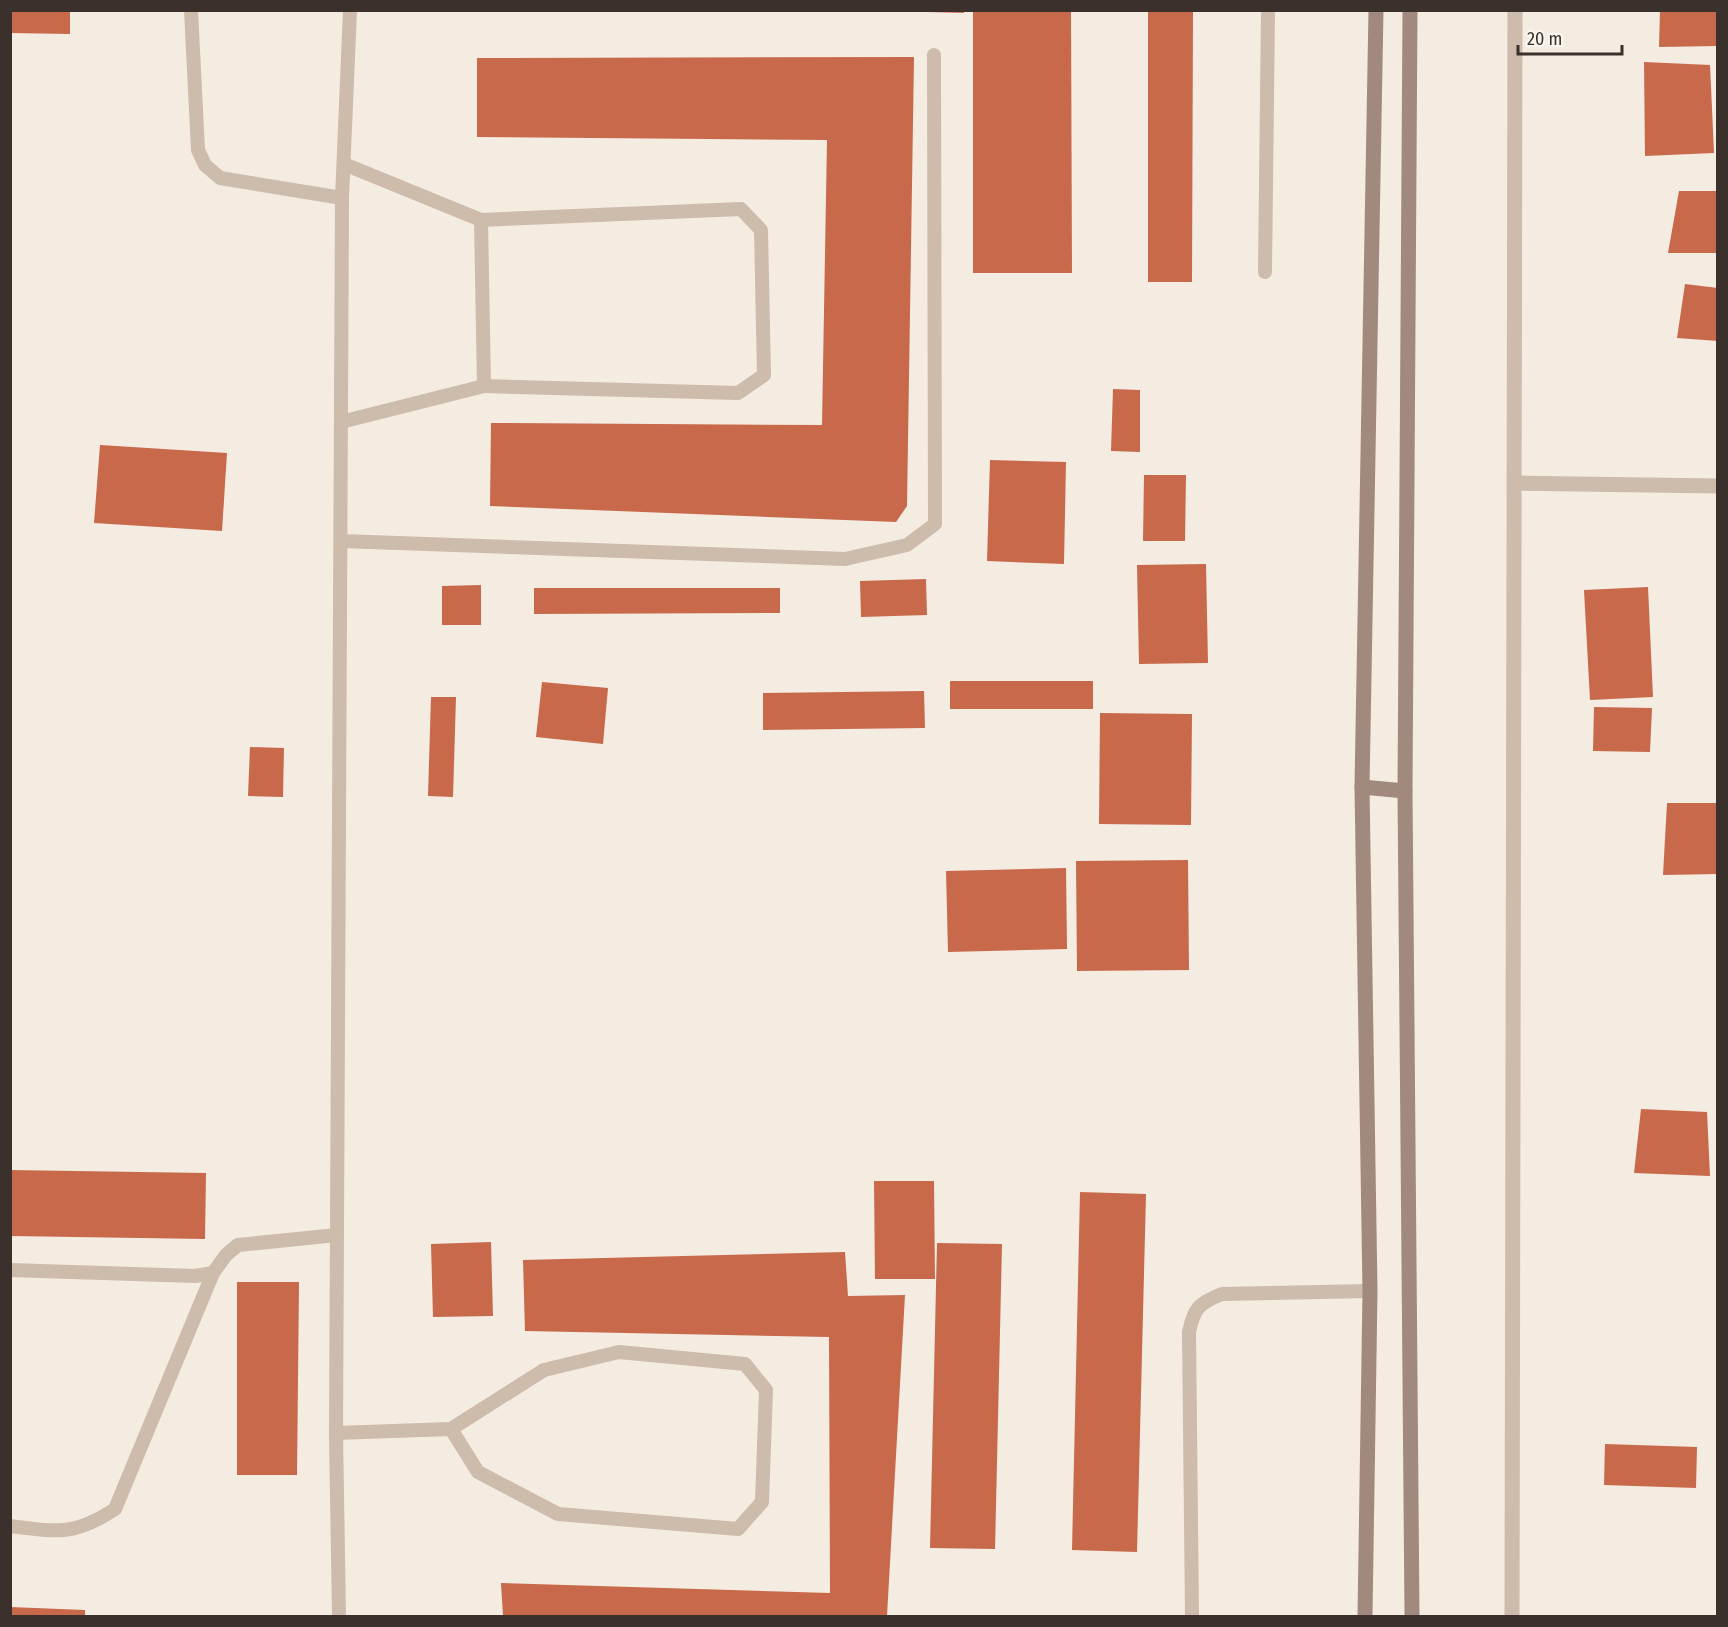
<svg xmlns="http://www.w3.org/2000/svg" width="1728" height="1627" viewBox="0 0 1728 1627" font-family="'Fira Sans Condensed',sans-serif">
	<rect width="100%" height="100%" fill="#f4ebe1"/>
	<g fill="#c8694b">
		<path d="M10 10H70V34L10 33Z"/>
		<path d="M927 10H964V13L927 12Z"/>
		<path d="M973 10H1071L1072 273H973Z"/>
		<path d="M1148 10H1193L1192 282H1148Z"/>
		<path d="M1660 10H1718V46L1659 47Z"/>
		<path d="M914 57 907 506 896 522 490 506 491 423 822 425 827 140 477 137V58Z"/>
		<path d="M1644 62 1710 65 1714 153 1645 156Z"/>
		<path d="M1679 191H1718V253H1668Z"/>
		<path d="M1685 284 1718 288V341L1677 338Z"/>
		<path d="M1113 389 1140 390V452L1111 451Z"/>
		<path d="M100 445 227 453 222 531 94 523Z"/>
		<path d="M990 460 1066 462 1064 564 987 561Z"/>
		<path d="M1144 475H1186L1185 541H1143Z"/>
		<path d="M1206 564 1208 663 1139 664 1137 565Z"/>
		<path d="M926 579 927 615 861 617 860 581Z"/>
		<path d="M481 585V625H442V586Z"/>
		<path d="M1648 587 1653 697 1590 700 1584 590Z"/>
		<path d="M534 588H780V613L534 614Z"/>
		<rect x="950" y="681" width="143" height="28"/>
		<path d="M542 682 608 688 603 744 536 737Z"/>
		<path d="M924 691 925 728 763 730V693Z"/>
		<path d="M431 697H456L453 797 428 796Z"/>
		<path d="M1594 707 1652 708 1650 752 1593 751Z"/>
		<path d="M1100 713 1192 714 1191 825 1099 824Z"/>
		<path d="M250 747 284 748 283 797 248 796Z"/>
		<path d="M1667 803H1718V874L1663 875Z"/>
		<path d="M1188 860 1189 970 1077 971 1076 861Z"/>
		<path d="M1066 868 1067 949 948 952 946 871Z"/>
		<path d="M1641 1109 1707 1112 1710 1176 1634 1173Z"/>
		<path d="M10 1170 206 1173 205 1239 10 1236Z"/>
		<path d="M874 1181H934L935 1279H875Z"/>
		<path d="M1080 1192 1146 1194 1137 1552 1072 1550Z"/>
		<path d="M491 1242 493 1316 433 1317 431 1244Z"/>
		<path d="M937 1243 1002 1244 995 1549 930 1548Z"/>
		<path d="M845 1252 848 1296 905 1295 887 1616H503L501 1583 830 1593 829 1337 525 1331 523 1260Z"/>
		<path d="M237 1282H299L297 1475H237Z"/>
		<path d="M1605 1444 1697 1447 1696 1488 1604 1485Z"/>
		<path d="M10 1607 85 1610V1616H10Z"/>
	</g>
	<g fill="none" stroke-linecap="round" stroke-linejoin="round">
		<g stroke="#cdbbac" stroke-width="14">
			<path d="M191 10 198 150 205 165 220 178 342 198"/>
			<path d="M344 164 481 220 741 209 761 230 764 375 738 393 484 386 481 220"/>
			<path d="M1265 272 1268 10"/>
			<path d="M341 422 484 386"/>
			<path d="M341 541 845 559 907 545 935 524 934 55"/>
			<path d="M10 1270 195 1276 213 1273 226 1255 238 1245 337 1235"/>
			<path d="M336 1433 451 1429 544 1370 619 1352 745 1364 766 1390 762 1502 738 1529 558 1514 478 1472 451 1429"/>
			<path d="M10 1526C57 1532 74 1536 115 1509L213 1273"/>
			<path d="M339 1616 336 1433 342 198 350 10"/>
			<path d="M1192 1616 1189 1332C1194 1308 1199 1303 1222 1294L1370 1291"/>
		</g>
		<g stroke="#cdbbac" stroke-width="15">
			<path d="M1515 483 1718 486"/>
			<path d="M1512 1616 1515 10"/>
		</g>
		<g stroke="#a18a7d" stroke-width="15">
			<path d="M1410 10 1405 791 1412 1616"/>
			<path d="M1362 787 1405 791"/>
			<path d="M1365 1616 1370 1291 1362 787 1376 10"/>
		</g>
	</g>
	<rect width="1728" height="1627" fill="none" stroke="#3b302b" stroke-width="24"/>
	<path d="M1518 45v9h104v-9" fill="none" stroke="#3b302b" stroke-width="3"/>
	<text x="1527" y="45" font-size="18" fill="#3b302b" stroke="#fbf5ee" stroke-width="4.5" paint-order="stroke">20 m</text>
</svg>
